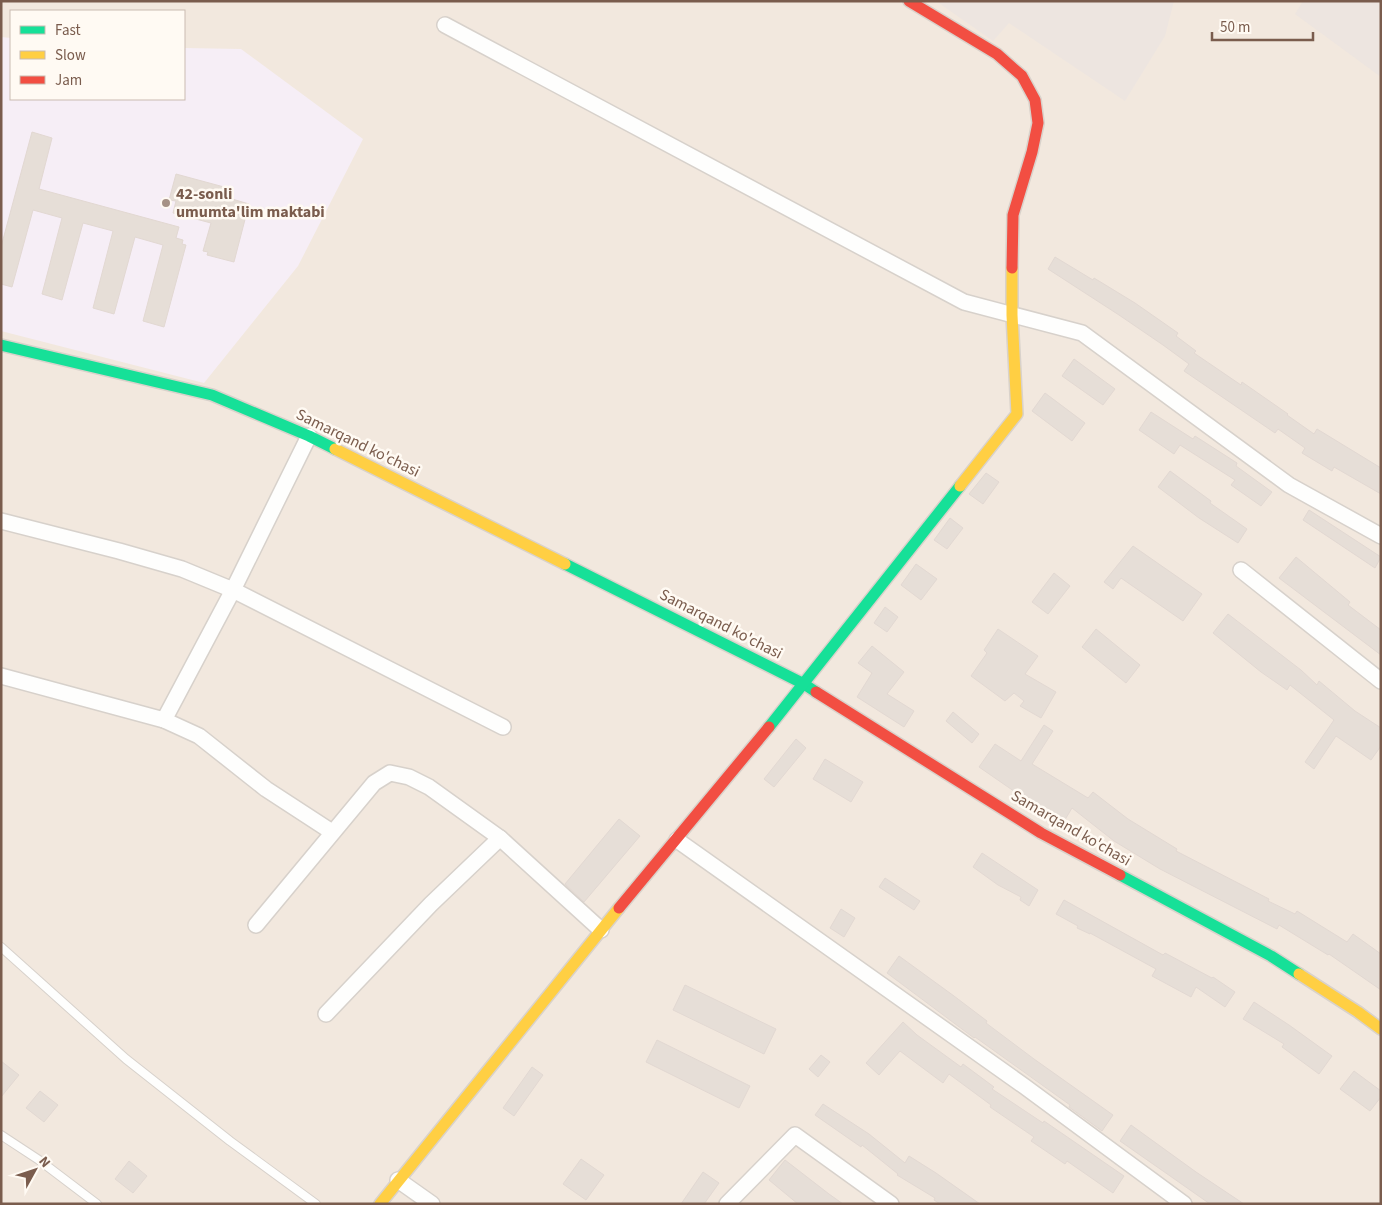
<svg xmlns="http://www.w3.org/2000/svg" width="1382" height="1205" viewBox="0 0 1382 1205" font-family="'Source Sans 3',sans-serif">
	<rect width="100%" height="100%" fill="#f9f5f0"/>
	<path fill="#f2e8de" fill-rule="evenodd" d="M1 1H1381V1204H1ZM11 11H184V99H11Z"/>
	<g fill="#ede5e0">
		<path d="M936 1H1174L1165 36 1125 101 1009 23 993 41Z"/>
		<path d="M1303 1H1381V77L1295 14Z"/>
	</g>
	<path fill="#f6eef6" d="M1 37 11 38V99H184V48L241 49 363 139 298 266 204 383 1 331Z"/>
	<g fill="#e6ded7" stroke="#e2d8d2">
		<path d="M32 132 52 138 39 189 179 227 176 238 183 240 182 244 186 245 164 327 143 321 163 245 135 237 114 314 93 308 113 231 83 223 62 300 42 294 62 218 33 210 12 287 1 284V247Z"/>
		<path d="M176 174 224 187 222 196 249 204 234 262 207 255 208 252 203 251 211 223 173 213 176 201 169 200Z"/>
		<path d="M1055 257 1093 280 1094 278 1135 303 1178 333 1176 336 1196 351 1194 353 1241 385 1242 382 1288 414 1287 415 1314 434 1317 429 1381 468V494L1334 467 1332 471 1302 453 1305 448 1278 429 1275 433 1184 371 1189 364 1163 345 1119 315 1048 269Z"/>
		<path d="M1074 359 1115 389 1103 405 1062 376Z"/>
		<path d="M1045 393 1085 423 1072 441 1032 411Z"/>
		<path d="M1151 412 1193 439 1195 436 1237 463 1236 466 1272 492 1261 506 1231 485 1235 480 1180 445 1174 454 1139 430Z"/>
		<path d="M1170 471 1211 501 1210 503 1247 529 1238 543 1199 518 1158 487Z"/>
		<path d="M986 473 999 482 983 504 969 494Z"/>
		<path d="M1309 510 1381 557 1375 568 1303 520Z"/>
		<path d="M950 518 963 528 947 549 934 540Z"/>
		<path d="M1133 546 1202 594 1183 621 1121 578 1113 589 1104 582Z"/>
		<path d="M1296 557 1350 602 1348 605 1381 630V655L1279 578Z"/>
		<path d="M916 564 937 579 921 600 901 585Z"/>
		<path d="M1054 573 1070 586 1048 614 1032 602Z"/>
		<path d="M885 607 898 617 887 632 874 623Z"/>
		<path d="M1228 614 1301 670 1317 685 1319 681 1355 711 1381 728V746L1371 760 1336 736 1314 769 1305 762 1334 720 1290 685 1287 690 1261 672 1213 633Z"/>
		<path d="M998 629 1038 656 1025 674 1056 692 1041 718 1020 706 1024 701 1014 693 1005 701 971 676 987 653 984 650Z"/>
		<path d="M1096 629 1140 665 1126 683 1082 647Z"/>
		<path d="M872 646 904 672 887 694 914 711 904 727 857 697 872 673 858 663Z"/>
		<path d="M953 712 979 734 972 743 946 721Z"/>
		<path d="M1044 725 1053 731 1032 764 1088 798 1093 792 1128 819 1177 849 1176 851 1269 899 1268 901 1295 914 1297 911 1347 942 1353 934 1381 954V990L1329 954 1328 955 1279 925 1277 929 1160 869 1114 841 1072 808 1063 823 1020 797 1021 796 979 767 995 744 1021 761Z"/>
		<path d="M796 739 806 748 774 787 764 779Z"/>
		<path d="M825 759 863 782 851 802 813 779Z"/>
		<path d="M619 819 640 836 584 902 565 884Z"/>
		<path d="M982 853 1038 890 1029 906 1020 900 1021 897 998 885 973 867Z"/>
		<path d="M885 878 920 901 914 910 879 887Z"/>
		<path d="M1064 900 1163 955 1165 953 1212 978 1213 977 1235 992 1225 1007 1196 987 1191 997 1152 976 1156 969 1090 933V934L1077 928 1078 926 1056 914Z"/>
		<path d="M841 909 855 918 844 937 830 928Z"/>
		<path d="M899 956 954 996 987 1021 986 1023 1034 1059 1113 1115 1102 1131 1069 1107 1070 1105 975 1037 974 1038 887 973Z"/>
		<path d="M685 985 776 1029 764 1054 673 1010Z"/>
		<path d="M1254 1002 1289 1025 1332 1056 1319 1074 1282 1047 1284 1044 1243 1019Z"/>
		<path d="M903 1022 917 1035 961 1067 963 1064 994 1087 992 1089 1043 1123 1044 1121 1124 1176 1113 1193 1067 1161 1065 1164 1031 1141 1034 1137 990 1107 991 1105 949 1074 943 1083 900 1051 879 1075 866 1063Z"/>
		<path d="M657 1040 750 1086 739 1108 646 1062Z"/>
		<path d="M821 1055 830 1062 818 1077 809 1069Z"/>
		<path d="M1 1061 19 1075 1 1097Z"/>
		<path d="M532 1067 543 1075 514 1116 503 1108Z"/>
		<path d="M1354 1071 1381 1091V1097L1370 1111 1340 1089Z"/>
		<path d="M40 1091 58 1105 44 1122 26 1108Z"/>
		<path d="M823 1104 869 1134 905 1163 909 1156 936 1173 980 1204H940L934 1200 935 1198 897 1175 898 1174 862 1145 861 1147 815 1115Z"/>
		<path d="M1131 1125 1196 1172 1244 1204H1210L1173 1178 1120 1141Z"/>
		<path d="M581 1159 604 1175 586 1200 563 1184Z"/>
		<path d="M785 1160 829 1194 843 1204H798L769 1180Z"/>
		<path d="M129 1161 147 1176 133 1193 115 1179Z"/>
		<path d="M703 1172 719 1183 704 1204H681Z"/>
	</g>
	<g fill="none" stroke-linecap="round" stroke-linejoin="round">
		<defs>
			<g id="lane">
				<path d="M1 947 126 1059 230 1141 316 1204"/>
				<path d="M1 1135 39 1160 97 1204"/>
			</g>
			<g id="street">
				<path d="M445 25 964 302 1082 333 1289 485 1381 536"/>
				<path d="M1 521 119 551 182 569 233 590 309 436"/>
				<path d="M1241 570 1381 681"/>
				<path d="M1 676 164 720 199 736 266 789 332 832"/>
				<path d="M164 720 233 590 503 727"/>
				<path d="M500 838 601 930"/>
				<path d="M677 840 1024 1086 1184 1204"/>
				<path d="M256 925 374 783 390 773 409 777 429 787 500 838 431 904 326 1014"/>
				<path d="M398 1180 432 1204"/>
				<path d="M727 1204 795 1135 891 1204"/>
			</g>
			<g id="fast">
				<path d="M1 345 212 395 309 436 335 449"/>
				<path d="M565 564 804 684 816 692"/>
				<path d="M769 727 960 486"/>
				<path d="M1120 875 1271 956 1299 974"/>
			</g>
			<g id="slow">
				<path d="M335 449 565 564"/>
				<path d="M960 486 1017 414 1012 315V268"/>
				<path d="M1299 974 1358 1012 1381 1029"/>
				<path d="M380 1204 619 908"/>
			</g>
			<g id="jam">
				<path d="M909 1 997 54 1022 76 1035 100 1038 123 1032 152 1013 215 1012 268"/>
				<path d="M816 692 1041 833 1120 875"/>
				<path d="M619 908 769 727"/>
			</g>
		</defs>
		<use href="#lane" stroke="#d7d1cb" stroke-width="10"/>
		<use href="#street" stroke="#d7d1cb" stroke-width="18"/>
		<use href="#fast" stroke="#d9d2cb" stroke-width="14"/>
		<use href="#slow" stroke="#d9d2cb" stroke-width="14"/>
		<use href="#jam" stroke="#d9d2cb" stroke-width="14"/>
		<use href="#lane" stroke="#fefefd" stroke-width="8"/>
		<use href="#street" stroke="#fefefd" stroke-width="15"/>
		<use href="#fast" stroke="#16e098" stroke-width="11"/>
		<use href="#slow" stroke="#ffcf43" stroke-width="11"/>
		<use href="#jam" stroke="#f24e42" stroke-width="11"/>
	</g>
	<circle fill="#a69286" stroke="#fffaf3" stroke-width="2" cx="166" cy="203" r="5"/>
	<g text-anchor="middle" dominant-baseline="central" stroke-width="5" stroke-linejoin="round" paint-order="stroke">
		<g font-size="16" font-weight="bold" fill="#7a5c4d" stroke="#fffaf3" text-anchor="start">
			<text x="176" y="194">42-sonli<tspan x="176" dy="18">umumta'lim maktabi</tspan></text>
		</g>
		<g font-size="16" fill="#7a5c4d" stroke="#fffaf3">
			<text transform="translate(358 443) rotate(26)">Samarqand ko'chasi</text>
			<text transform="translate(721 624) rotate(27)">Samarqand ko'chasi</text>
			<text transform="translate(1071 828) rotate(30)">Samarqand ko'chasi</text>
		</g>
	</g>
	<rect width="1382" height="1205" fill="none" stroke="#7a5c4d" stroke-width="5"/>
	<rect x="10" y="10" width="175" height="90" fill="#fffaf3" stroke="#cabbb1"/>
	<rect x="20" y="26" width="25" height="8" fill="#16e098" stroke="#cabbb1"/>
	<text x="55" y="35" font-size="15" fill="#7a5c4d">Fast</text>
	<rect x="20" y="51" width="25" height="8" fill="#ffcf43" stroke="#cabbb1"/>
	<text x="55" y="60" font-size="15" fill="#7a5c4d">Slow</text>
	<rect x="20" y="76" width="25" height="8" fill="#f24e42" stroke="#cabbb1"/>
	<text x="55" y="85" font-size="15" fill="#7a5c4d">Jam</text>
	<g transform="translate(35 1170) rotate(50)" stroke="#fffaf3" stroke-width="4" paint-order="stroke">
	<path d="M0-4L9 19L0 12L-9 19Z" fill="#7a5c4d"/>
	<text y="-8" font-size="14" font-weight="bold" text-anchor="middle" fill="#7a5c4d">N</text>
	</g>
	<path d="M1212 32v8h101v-8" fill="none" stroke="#7a5c4d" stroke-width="2.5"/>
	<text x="1220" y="32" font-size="15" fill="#7a5c4d" stroke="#fffaf3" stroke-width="4" paint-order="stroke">50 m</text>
</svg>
